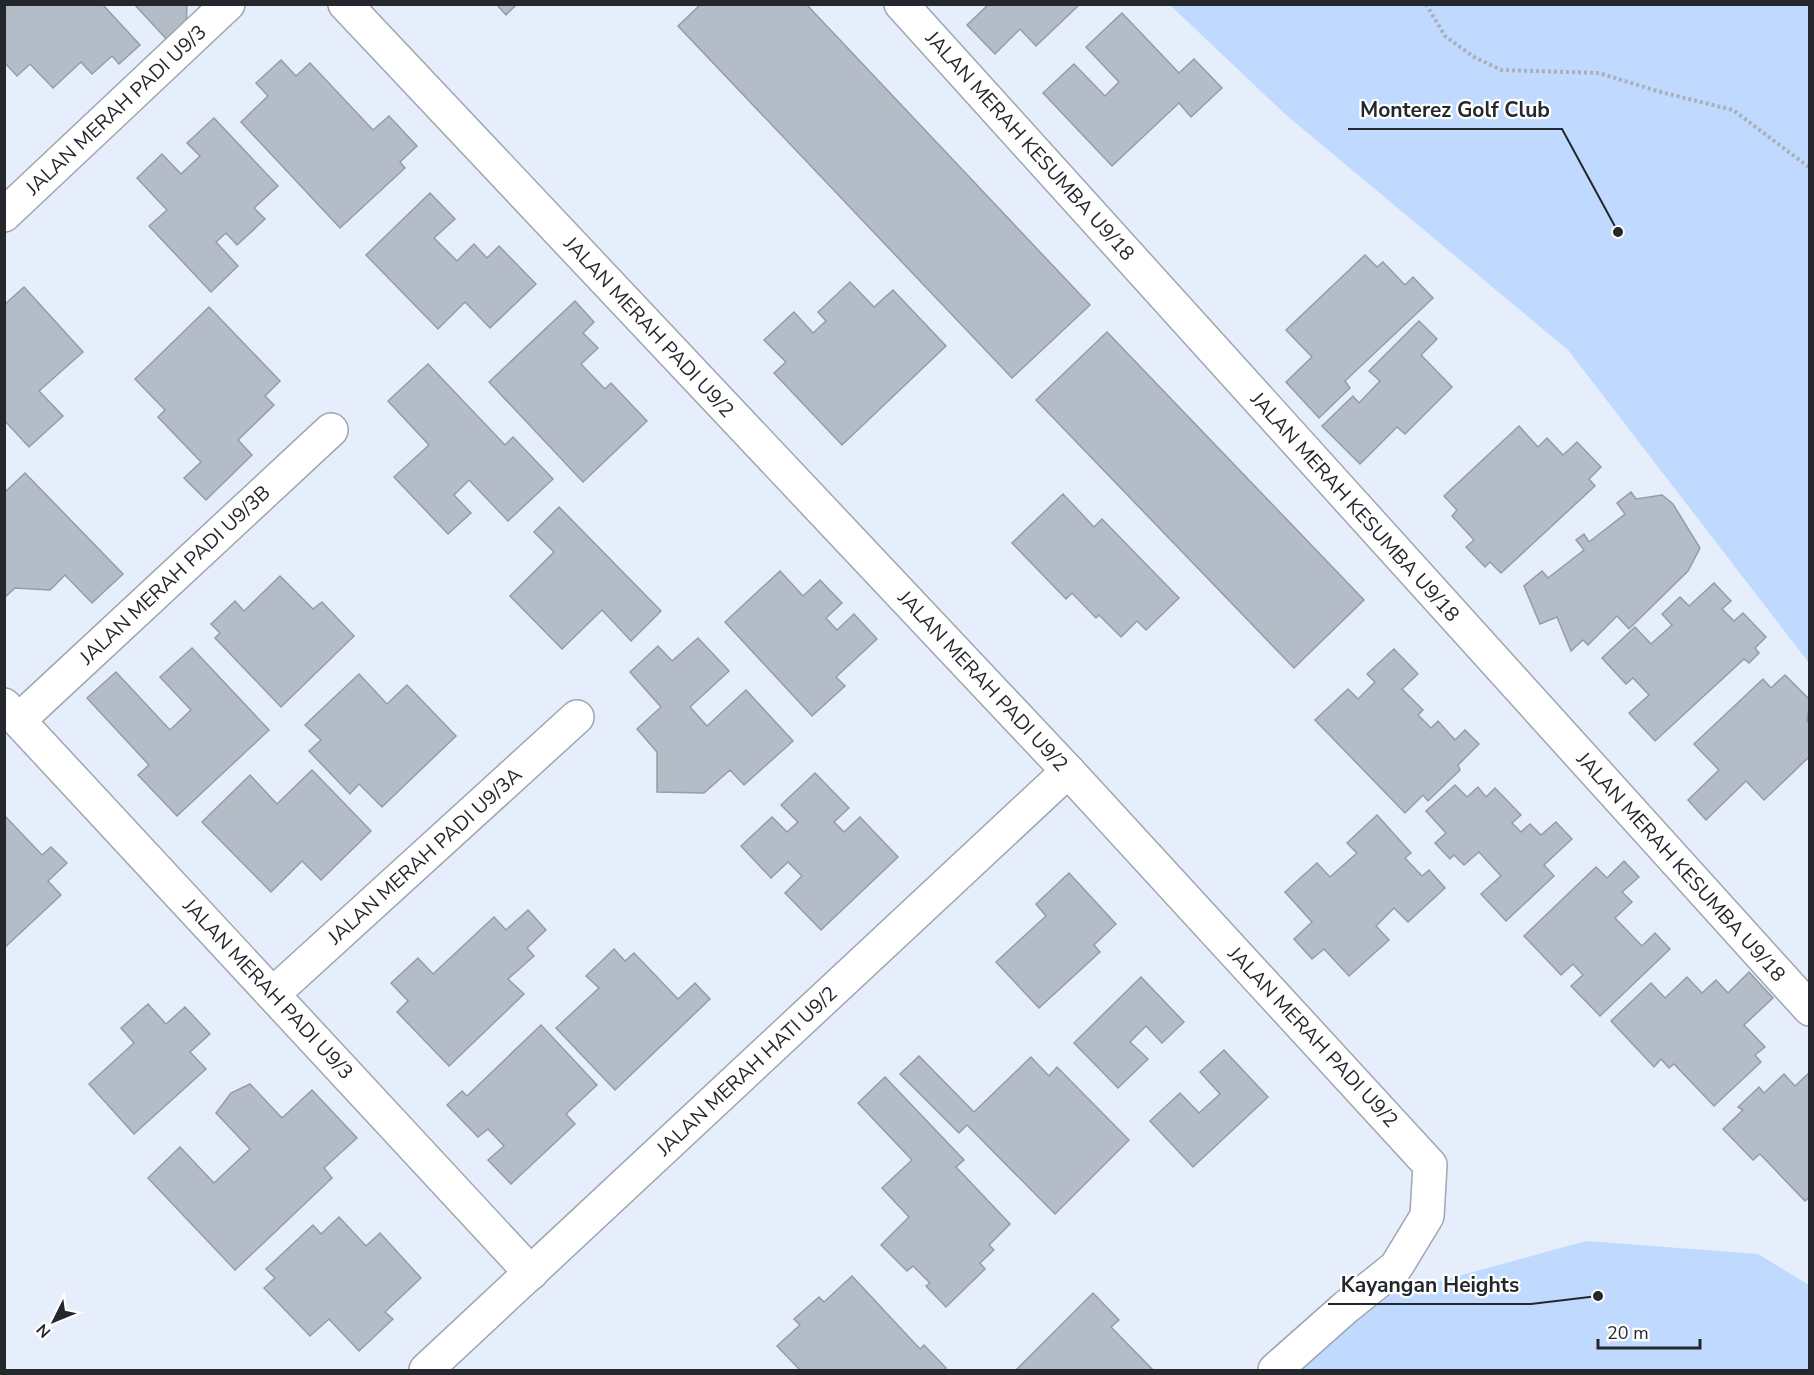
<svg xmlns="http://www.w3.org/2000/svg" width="1814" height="1375" viewBox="0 0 1814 1375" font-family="'Nunito Sans',sans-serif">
	<rect width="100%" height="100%" fill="#e6eefb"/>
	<g fill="#c0d9fe">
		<path d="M1170 5H1809V663L1568 350 1285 114Z"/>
		<path d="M1586 1241 1758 1254 1809 1285V1370H1290L1346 1307Z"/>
	</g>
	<g fill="#b4bcc7" stroke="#949ca7" stroke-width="1.5">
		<path d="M7 4H102L140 45 119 64 112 56 92 74 81 62 53 88 30 64 17 76 4 62V7Z"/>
		<path d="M134 4H187L186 28 170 43Z"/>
		<path d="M496 4H517L506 15Z"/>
		<path d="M701 4H806L1090 305 1012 378 678 26Z"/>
		<path d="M989 4H1080L1036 46 1020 29 995 54 967 25Z"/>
		<path d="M1122 13 1179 73 1194 59 1222 88 1191 117 1179 103 1112 166 1043 93 1074 64 1105 96 1119 82 1086 47Z"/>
		<path d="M281 60 296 76 310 63 373 130 389 116 417 146 400 162 405 168 340 228 241 122 268 96 256 83Z"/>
		<path d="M214 118 278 186 254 208 265 219 237 245 226 233 216 242 238 266 211 292 149 226 167 210 137 178 162 154 181 174 200 156 187 143Z"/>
		<path d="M430 193 455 219 434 238 457 261 474 244 487 258 499 246 536 284 490 328 465 302 438 329 366 255Z"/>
		<path d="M1365 255 1377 267 1383 262 1405 285 1413 277 1433 298 1345 381 1350 388 1319 418 1286 382 1312 357 1286 330Z"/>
		<path d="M850 282 874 307 893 290 946 346 842 445 774 373 786 362 764 340 794 312 813 333 826 321 818 312Z"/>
		<path d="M24 287 83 352 39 391 63 416 29 447 4 420V305Z"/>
		<path d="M575 301 594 322 583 333 598 348 581 364 605 389 611 383 647 421 583 482 489 382Z"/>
		<path d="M209 307 280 381 265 396 274 405 238 440 252 455 206 500 184 478 201 462 158 417 165 410 135 379Z"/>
		<path d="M1419 321 1437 339 1421 355 1452 387 1405 434 1397 427 1360 464 1322 426 1353 396 1359 403 1380 381 1369 371Z"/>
		<path d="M1107 332 1364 600 1294 668 1036 400Z"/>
		<path d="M428 364 505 445 513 437 553 479 508 521 469 480 454 495 471 513 448 534 394 477 429 445 388 401Z"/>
		<path d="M1519 426 1538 447 1547 438 1563 455 1577 442 1601 467 1589 479 1595 486 1501 573 1490 562 1485 567 1466 547 1474 540 1452 516 1457 510 1444 496Z"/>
		<path d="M25 473 123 574 92 603 65 575 50 590 15 588 4 598V493Z"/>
		<path d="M1631 492 1636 499 1662 495 1673 504 1700 548 1688 571 1629 629 1617 616 1588 645 1583 640 1571 651 1557 617 1540 624 1524 586 1542 571 1548 578 1584 550 1576 540 1584 534 1589 542 1625 514 1617 503Z"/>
		<path d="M1063 494 1094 527 1102 519 1179 598 1146 630 1137 621 1121 637 1099 615 1096 618 1072 593 1066 599 1012 543Z"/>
		<path d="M559 507 661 611 631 641 602 610 562 649 510 596 554 552 534 532Z"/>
		<path d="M780 571 803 596 820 580 842 603 826 618 837 630 854 614 877 639 836 677 845 686 812 716 725 622Z"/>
		<path d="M280 576 313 609 322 602 354 636 281 707 215 638 220 633 211 624 235 601 244 611Z"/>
		<path d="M1714 583 1731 601 1722 609 1734 621 1743 613 1766 637 1755 648 1759 653 1749 663 1744 659 1655 741 1629 713 1649 695 1633 678 1626 684 1602 658 1635 627 1651 644 1672 625 1662 614 1680 597 1689 606Z"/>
		<path d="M698 638 729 671 690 707 707 726 746 690 793 741 744 785 730 770 704 793 657 792V752L637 729 661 707 630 672 658 646 672 661Z"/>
		<path d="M192 648 269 730 177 816 138 775 149 765 87 698 116 672 170 730 191 710 160 677Z"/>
		<path d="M1394 649 1418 674 1402 689 1423 710 1418 715 1431 728 1438 721 1455 740 1465 730 1479 744 1458 765 1460 770 1428 801 1423 795 1405 813 1315 720 1348 689 1358 699 1375 682 1367 674Z"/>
		<path d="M359 674 387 704 407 685 456 736 382 807 359 784 350 794 309 751 321 740 305 725Z"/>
		<path d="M1785 675 1810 700 1807 721 1810 724V756L1764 800 1746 781 1706 820 1688 800 1719 770 1694 744 1763 679 1771 688Z"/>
		<path d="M312 770 371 831 321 880 302 861 271 892 202 822 250 775 277 804Z"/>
		<path d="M815 773 849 808 834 822 844 832 860 817 898 857 821 930 785 893 802 876 788 862 771 878 741 846 772 817 787 832 798 822 781 805Z"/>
		<path d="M1455 785 1467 797 1478 787 1486 797 1495 788 1521 815 1512 823 1521 832 1530 824 1541 835 1556 822 1572 839 1544 865 1554 876 1506 921 1481 894 1501 876 1479 852 1464 865 1454 855 1450 859 1435 843 1446 833 1426 811Z"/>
		<path d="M4 815 42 855 51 847 67 863 48 881 61 895 4 948Z"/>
		<path d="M1377 815 1411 853 1405 858 1422 876 1429 870 1445 888 1408 922 1394 908 1376 926 1389 940 1349 976 1324 949 1312 959 1294 939 1312 922 1285 892 1317 863 1330 877 1357 853 1347 843Z"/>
		<path d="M1624 861 1639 877 1622 892 1632 902 1615 918 1642 946 1655 933 1670 949 1600 1016 1571 986 1583 975 1573 964 1561 975 1524 936 1596 867 1607 878Z"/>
		<path d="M1069 873 1116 924 1094 945 1100 952 1039 1008 996 962 1046 916 1036 904Z"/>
		<path d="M528 910 546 930 527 948 534 956 508 979 524 994 449 1066 397 1012 408 1001 391 983 418 958 433 974 494 917 506 930Z"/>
		<path d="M614 949 625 961 634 953 678 999 695 983 710 999 615 1090 556 1028 599 988 586 976Z"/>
		<path d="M1749 972 1773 998 1744 1025 1765 1047 1755 1055 1761 1062 1714 1106 1674 1064 1669 1068 1661 1059 1654 1067 1611 1021 1651 983 1665 998 1687 977 1702 993 1716 980 1728 993Z"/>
		<path d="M1141 977 1184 1022 1162 1043 1146 1026 1130 1042 1148 1059 1118 1088 1074 1043Z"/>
		<path d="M148 1004 166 1024 185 1007 210 1034 190 1052 206 1069 134 1134 89 1084 134 1043 121 1028Z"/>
		<path d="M541 1025 597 1085 566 1114 575 1124 511 1184 488 1160 504 1146 488 1129 478 1137 447 1105 462 1091 467 1096Z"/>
		<path d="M1224 1050 1268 1097 1193 1167 1150 1121 1180 1093 1199 1113 1220 1094 1200 1072Z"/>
		<path d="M919 1056 974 1112 1031 1057 1049 1076 1057 1067 1129 1140 1055 1214 967 1125 959 1133 900 1074Z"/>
		<path d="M1810 1072V1197L1805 1201 1760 1154 1753 1160 1723 1129 1743 1110 1738 1107 1759 1087 1764 1093 1784 1074 1795 1086Z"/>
		<path d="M885 1077 964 1160 956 1167 1010 1224 989 1245 994 1250 980 1263 985 1269 946 1307 926 1286 930 1283 913 1266 907 1271 881 1245 909 1217 882 1188 912 1160 858 1103Z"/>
		<path d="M250 1084 282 1118 312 1090 357 1138 324 1168 332 1178 235 1270 148 1178 180 1147 214 1183 250 1149 216 1113 231 1093Z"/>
		<path d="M339 1217 366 1246 380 1233 421 1278 385 1312 393 1319 359 1351 329 1319 310 1336 264 1288 275 1278 266 1269 313 1225 321 1234Z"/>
		<path d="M852 1276 920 1349 924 1345 946 1368 944 1370H800L777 1346 800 1325 794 1319 819 1297 824 1302Z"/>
		<path d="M1093 1293 1119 1320 1111 1327 1153 1370H1016Z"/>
	</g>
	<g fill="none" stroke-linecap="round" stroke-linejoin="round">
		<defs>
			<g id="minor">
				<path d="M345 4 1068 771 1430 1165 1427 1216 1396 1267 1346 1307 1275 1370"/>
				<path d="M901 4 1810 1009"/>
				<path d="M4 215 228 4"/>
				<path d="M4 705 531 1273"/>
				<path d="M19 720 331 430"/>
				<path d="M273 994 577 717"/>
				<path d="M426 1370 1068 771"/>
			</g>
		</defs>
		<use href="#minor" stroke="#9ea6b1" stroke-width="36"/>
		<path stroke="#aab0ba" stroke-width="4" stroke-dasharray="3 3" stroke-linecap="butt" d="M1426 4 1445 36 1474 57 1501 70 1599 73 1657 91 1733 110 1810 168"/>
		<use href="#minor" stroke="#fff" stroke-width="33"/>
	</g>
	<g text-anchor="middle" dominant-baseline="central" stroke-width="4.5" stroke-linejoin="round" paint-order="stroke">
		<g font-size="20" fill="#24272b" stroke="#fff">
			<text transform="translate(116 110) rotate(-43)">JALAN MERAH PADI U9/3</text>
			<text transform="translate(1030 146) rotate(48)">JALAN MERAH KESUMBA U9/18</text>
			<text transform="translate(649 327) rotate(47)">JALAN MERAH PADI U9/2</text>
			<text transform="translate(1355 507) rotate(48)">JALAN MERAH KESUMBA U9/18</text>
			<text transform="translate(175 575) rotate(-43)">JALAN MERAH PADI U9/3B</text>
			<text transform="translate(983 681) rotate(47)">JALAN MERAH PADI U9/2</text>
			<text transform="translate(425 856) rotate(-42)">JALAN MERAH PADI U9/3A</text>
			<text transform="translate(1681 867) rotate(48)">JALAN MERAH KESUMBA U9/18</text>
			<text transform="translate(268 989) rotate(47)">JALAN MERAH PADI U9/3</text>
			<text transform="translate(1313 1037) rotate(47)">JALAN MERAH PADI U9/2</text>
			<text transform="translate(747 1071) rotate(-43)">JALAN MERAH HATI U9/2</text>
		</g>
	</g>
	<path fill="none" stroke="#24272b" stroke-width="2" d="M1618 232L1562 129H1348M1598 1296L1531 1304H1328"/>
	<g fill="#24272b" stroke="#fff" stroke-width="2">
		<circle cx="1618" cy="232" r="6"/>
		<circle cx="1598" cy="1296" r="6"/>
	</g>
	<g font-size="21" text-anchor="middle" font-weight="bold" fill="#24272b" stroke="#fff" stroke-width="4.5" stroke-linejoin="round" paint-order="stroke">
		<text x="1455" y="117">Monterez Golf Club</text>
		<text x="1430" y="1292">Kayangan Heights</text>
	</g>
	<rect width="1814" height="1375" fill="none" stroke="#24272b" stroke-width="12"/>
	<g transform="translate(54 1321) rotate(227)" stroke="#ffffff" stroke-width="4.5" paint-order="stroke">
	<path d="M0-4.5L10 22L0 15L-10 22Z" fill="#24272b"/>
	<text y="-9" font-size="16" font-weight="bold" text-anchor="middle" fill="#24272b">N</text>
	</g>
	<path d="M1598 1339v9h102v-9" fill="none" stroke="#24272b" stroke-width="3"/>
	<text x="1607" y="1339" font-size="18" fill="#24272b" stroke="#ffffff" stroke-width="4.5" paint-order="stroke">20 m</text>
</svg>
